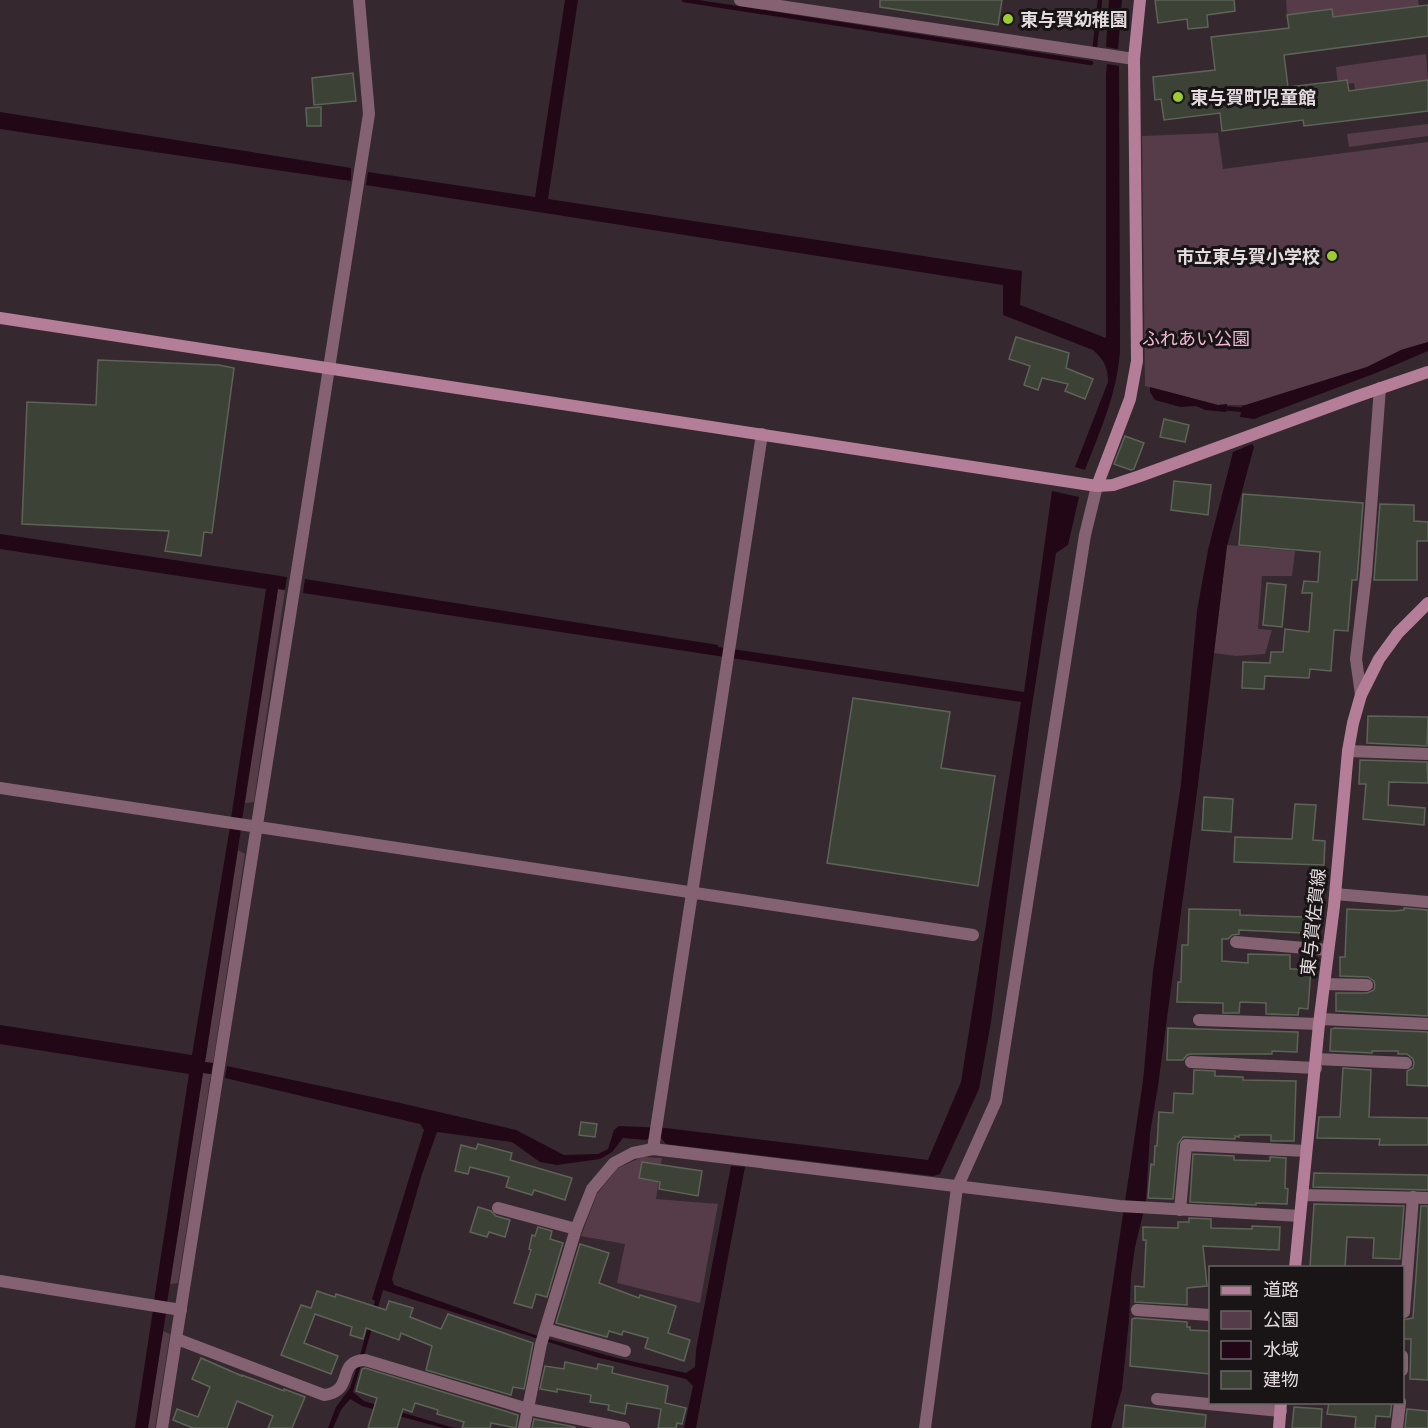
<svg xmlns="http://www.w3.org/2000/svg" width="1428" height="1428" viewBox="0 0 1428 1428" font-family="'Archivo Narrow','Noto Sans JP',sans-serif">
	<rect width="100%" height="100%" fill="#35292f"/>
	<g fill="#563c48">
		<path d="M1286 0H1418L1419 6 1333 17 1332 10 1287 15Z"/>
		<path d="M1426 54 1428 81 1355 90 1354 83 1338 85 1336 67Z"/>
		<path d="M1428 124V136L1349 147 1347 134Z"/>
		<path d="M1218 133 1223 169 1428 142V342L1401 350 1367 367 1247 405H1218L1145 386 1142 136Z"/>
		<path d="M1227 545 1295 551 1292 576H1262L1258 629 1272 630 1265 654 1236 656 1214 653Z"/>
		<path d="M278 589 285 590 254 802 245 803Z"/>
		<path d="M238 850 245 854 213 1063 205 1062Z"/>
		<path d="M203 1073 211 1074 178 1283 170 1284Z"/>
		<path d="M642 1157 662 1158 656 1199 718 1204 700 1303 617 1283 625 1244 581 1236 597 1194 618 1168Z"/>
		<path d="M163 1331 170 1334 155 1428H148Z"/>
	</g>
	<g fill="#220716">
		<path d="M565 0H578L548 199 1022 271 1020 305 1106 338V75L1107 64 1119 66 1120 351C1117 394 1100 431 1085 470L1075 467 1108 382C1108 367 1104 360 1093 350L1003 315V285L366 185 368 172 535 197Z"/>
		<path d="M1109 0H1122L1118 49 1106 47Z"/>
		<path d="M0 112 351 168V181L0 129Z"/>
		<path d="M1428 342V351L1376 373 1254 419 1240 417 1242 406 1367 367 1401 350Z"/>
		<path d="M1150 387 1218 405 1227 404 1226 412 1205 410 1196 406 1180 407 1155 400 1150 392Z"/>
		<path d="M1252 444 1254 447 1227 546 1197 792 1158 1086 1150 1133 1146 1202 1135 1247 1131 1276 1129 1320 1122 1389 1111 1428H1091L1143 1081 1153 971 1181 784 1197 611 1208 550 1233 452Z"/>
		<path d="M1052 491 1079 497 1068 545 1056 553 1031 712 991 1022 979 1089 940 1174 933 1176 666 1144 661 1138 651 1137 646 1140 623 1138 612 1152 600 1159 557 1165 540 1162 512 1142 437 1132 422 1174 392 1279 394 1285 538 1336 617 1358 686 1373 695 1367 696 1350 731 1166 745 1167 696 1428H684L693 1386 686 1379 596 1357 383 1290 364 1356 360 1355 375 1301 372 1299 424 1130 420 1124 225 1078 227 1066 396 1102 516 1130 564 1155 598 1154 608 1149 614 1130 619 1126 666 1128 928 1160 961 1082 1021 702 303 593 305 579 718 645V647L739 650 1024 692Z"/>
		<path d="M0 534 287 577 285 590 278 589 242 820 231 818 266 589 0 549Z"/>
		<path d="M230 827 241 829 205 1062 213 1063 211 1074 203 1073 167 1303 154 1301 189 1074 0 1044V1025L192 1055Z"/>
		<path d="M153 1310 166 1313 148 1428H135Z"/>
		<path d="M358 1364 361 1365 353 1392 364 1401 454 1428H443L362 1406 350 1399 341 1410 333 1428H328L336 1407 350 1388Z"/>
	</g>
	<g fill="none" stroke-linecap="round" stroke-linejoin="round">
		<g stroke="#220716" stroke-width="4.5">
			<path d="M684 0 1091 63"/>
			<path d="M1095 46 1100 0"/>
			<path d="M1221 408 1245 410"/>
		</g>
	</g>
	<g fill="#3d4236" stroke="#5e6357" stroke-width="1.5">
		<path d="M880 0H1002L998 25 880 7Z"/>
		<path d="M1155 0H1234L1235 11 1207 15 1208 27 1188 29 1187 19 1158 23Z"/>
		<path d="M1428 5V36L1284 55 1288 87 1347 80 1349 91 1428 80V111L1304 126 1303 120 1222 131 1220 113 1164 120 1161 99 1155 100 1153 77 1215 70 1211 37 1289 28 1287 15 1332 9 1333 17Z"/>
		<path d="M353 73 356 101 314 105 312 78Z"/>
		<path d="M321 107V126H307L306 108Z"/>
		<path d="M1016 337 1069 353 1066 368 1093 379 1085 399 1065 391 1068 384 1042 378 1038 390 1024 385 1030 366 1009 359Z"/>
		<path d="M98 360 219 365 234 368 212 533 204 532 201 556 165 551 169 531 22 524 27 402 96 405Z"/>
		<path d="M1164 419 1189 425 1185 442 1160 437Z"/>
		<path d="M1125 436 1144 443 1134 469 1131 470 1114 464Z"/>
		<path d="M1174 481 1211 485 1208 515 1171 510Z"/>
		<path d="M1243 494 1363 503 1357 580H1352L1348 631 1334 630 1331 671 1310 669 1309 678 1265 676 1264 689 1242 688 1243 662 1270 663 1271 652H1283L1285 629 1309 632 1312 593H1302L1304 581 1318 582 1320 552 1239 545Z"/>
		<path d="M1380 504 1414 505V521L1428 522V541H1417V580H1374Z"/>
		<path d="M1267 583 1286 585 1282 627 1263 625Z"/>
		<path d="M853 698 950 712 941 768 995 776 978 886 827 863Z"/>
		<path d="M1368 716 1428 717 1427 746 1367 743Z"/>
		<path d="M1360 760 1427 762 1428 783 1389 782 1388 805 1425 808 1424 825 1363 819 1366 784H1359Z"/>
		<path d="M1204 797 1233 799 1231 832 1202 830Z"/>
		<path d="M1295 804 1316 805 1313 840 1325 841 1324 865 1234 862 1235 837 1292 839Z"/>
		<path d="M1404 908 1428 910V1016L1336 1011V993H1367L1374 990 1375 986 1374 981 1368 977 1340 976V957H1345L1347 909 1393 911 1404 910Z"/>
		<path d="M1189 909 1240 910V915L1305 917 1304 933 1239 930V934L1232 935 1228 939H1222V961L1248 963V954L1290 955V969H1311L1308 1009 1299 1008 1298 1015 1266 1014V1003L1240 1002 1239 1013H1223V1003L1177 1002 1178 982H1181L1182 945H1188Z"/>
		<path d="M1168 1028 1298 1032 1297 1052 1272 1051V1054H1191L1187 1055 1183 1060H1167Z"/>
		<path d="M1335 1028 1428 1032V1086L1407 1085V1071L1413 1068 1414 1063 1413 1059 1407 1054H1398V1051H1372V1053L1330 1051 1331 1029Z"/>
		<path d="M1343 1068 1371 1070 1369 1117 1428 1118V1145H1379L1380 1139 1317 1138 1319 1117H1340Z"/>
		<path d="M1194 1070 1215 1071V1076L1243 1077V1080L1296 1081 1294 1141H1271V1135H1239V1137L1235 1136V1139L1183 1137 1178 1144 1173 1199 1148 1198 1151 1164 1154 1165 1155 1146H1157L1159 1112 1173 1113 1174 1093 1193 1094Z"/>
		<path d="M581 1122 597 1124 595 1137 579 1135Z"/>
		<path d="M478 1144 512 1153 510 1160 572 1178 565 1200 534 1190 532 1195 506 1187 509 1177 470 1167 468 1174 455 1171 461 1145 476 1149Z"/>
		<path d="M1193 1154 1234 1156V1160L1270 1161V1157L1286 1158 1285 1188 1288 1189 1287 1204 1256 1203V1205L1190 1202Z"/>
		<path d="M642 1162 702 1171 698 1196 659 1189 660 1182 639 1178Z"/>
		<path d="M1314 1173 1428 1175V1190L1313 1187Z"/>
		<path d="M1314 1204 1404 1206 1400 1259 1373 1258 1374 1238 1347 1237 1345 1268 1310 1267Z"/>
		<path d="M1421 1206H1428V1380L1410 1379 1411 1339H1402V1320L1413 1318Z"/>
		<path d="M478 1207 491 1211 496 1216 510 1220 505 1237 489 1232 487 1237 470 1232Z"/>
		<path d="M1189 1218 1211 1219V1228L1252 1229V1226L1280 1227 1279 1250 1203 1246 1207 1286 1187 1288V1305L1135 1302V1286L1144 1287 1146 1240H1143V1227L1178 1228V1222H1189Z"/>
		<path d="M538 1227 552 1231 550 1239 563 1243 547 1297 536 1294 532 1308 514 1303 531 1250 529 1249 532 1235 535 1236Z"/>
		<path d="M580 1244 609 1253 599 1283 639 1298 640 1295 676 1306 668 1333 690 1340 684 1361 645 1348 648 1338 623 1331 622 1335 609 1331 607 1337 556 1323Z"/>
		<path d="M317 1291 335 1297 336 1294 386 1310 389 1301 413 1308 410 1317 441 1329 448 1314 533 1343 524 1389 513 1387 511 1395 426 1370 432 1346 401 1333 399 1340 366 1328 363 1339 350 1335 352 1327 315 1314 304 1343 338 1356 331 1374 281 1355 301 1305 311 1308Z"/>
		<path d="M1135 1318 1187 1322V1327H1190V1330L1210 1331V1374L1130 1366 1132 1319Z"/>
		<path d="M201 1358 242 1376V1375L284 1391V1389L305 1397 292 1428H268L273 1416 237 1401 227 1428H193L173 1420 177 1409 198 1417 210 1387 192 1379Z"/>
		<path d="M565 1362 597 1369 598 1364 613 1367 612 1373 668 1386 665 1403 686 1408 682 1424 677 1423 676 1428H658L661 1409 627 1403 625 1414 608 1410 609 1405 590 1402 591 1395 557 1389V1392L540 1389 545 1366 564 1369Z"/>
		<path d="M365 1368 518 1415 516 1428 491 1423 490 1428H462L464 1422 437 1414 438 1410 415 1403 412 1412 403 1409 397 1428H368L377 1398 356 1391 362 1369Z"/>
		<path d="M1329 1402H1392L1390 1417 1376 1416 1375 1428H1355L1356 1417 1327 1414Z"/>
		<path d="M1125 1405 1206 1415 1205 1428H1123Z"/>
		<path d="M1294 1407 1322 1409 1321 1428H1292Z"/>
		<path d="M1407 1409 1428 1411V1428H1405Z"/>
		<path d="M534 1419 575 1427V1428H532Z"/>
	</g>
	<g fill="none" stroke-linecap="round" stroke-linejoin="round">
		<g stroke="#846272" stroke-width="12">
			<path d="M740 0 1134 59"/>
			<path d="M1361 695 1356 659 1366 574 1380 388"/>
			<path d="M1348 751 1428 754"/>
			<path d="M0 788 973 935"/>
			<path d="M1335 894 1428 902"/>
			<path d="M1236 942 1328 950"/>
			<path d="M1324 984 1367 985"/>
			<path d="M1320 1019 1428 1024"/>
			<path d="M1199 1020 1319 1024"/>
			<path d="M1316 1059 1406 1063"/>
			<path d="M1191 1062 1316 1068"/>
			<path d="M653 1149 762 434"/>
			<path d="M1302 1195 1428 1198"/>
			<path d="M498 1208 576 1229"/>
			<path d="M1180 1210 1186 1145 1306 1151"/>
			<path d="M0 1281 181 1310"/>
			<path d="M1137 1310 1210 1315"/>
			<path d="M1404 1312 1413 1197"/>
			<path d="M546 1329 625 1351"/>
			<path d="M177 1339 324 1395C356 1391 335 1361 365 1360L528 1409 624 1428"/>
			<path d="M1402 1356V1370"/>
			<path d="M1157 1399 1281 1411"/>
			<path d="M162 1428 369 114 359 0"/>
			<path d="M524 1428 541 1344 576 1229 592 1189 614 1163 633 1153 653 1149 1119 1206 1300 1216"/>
			<path d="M925 1428 957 1188 996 1101 1085 535 1097 486"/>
			<path d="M1397 1428 1400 1402"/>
		</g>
		<g stroke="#b47e98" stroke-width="12">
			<path d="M0 318 1097 486 1113 485 1140 476 1358 396 1428 372"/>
			<path d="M1097 486 1130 399 1137 361 1134 59 1140 0"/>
			<path d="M1295 1268 1319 1024 1334 906 1348 751 1353 723 1361 695 1379 659 1398 633 1428 603"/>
			<path d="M1279 1428 1281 1402"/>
		</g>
	</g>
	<g fill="#9ccb32" stroke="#191416" stroke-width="2">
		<circle cx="1008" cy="19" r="6"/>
		<circle cx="1178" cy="97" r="6"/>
		<circle cx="1332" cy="256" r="6"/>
	</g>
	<g text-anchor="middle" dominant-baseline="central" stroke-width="6" stroke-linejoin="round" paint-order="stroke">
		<g font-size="18" font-weight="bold" fill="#e3dbde" stroke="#191416" text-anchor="start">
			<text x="1020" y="19">東与賀幼稚園</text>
			<text x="1190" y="97">東与賀町児童館</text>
			<text x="1320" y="256" text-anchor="end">市立東与賀小学校</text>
		</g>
		<g font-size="18" fill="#f4b7d4" stroke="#191416">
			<text x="1196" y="338">ふれあい公園</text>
		</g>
		<g font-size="18" fill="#e3dbde" stroke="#191416">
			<text transform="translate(1313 922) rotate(-84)">東与賀佐賀線</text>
		</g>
	</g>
	<rect x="1209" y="1266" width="195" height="138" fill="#191416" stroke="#6a6466" stroke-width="1.5"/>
	<rect x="1221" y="1286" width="30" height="9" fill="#b47e98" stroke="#6a6466" stroke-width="1.5"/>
	<text x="1263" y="1296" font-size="18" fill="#e3dbde">道路</text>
	<rect x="1221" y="1311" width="30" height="18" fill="#563c48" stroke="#6a6466" stroke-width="1.5"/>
	<text x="1263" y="1326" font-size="18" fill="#e3dbde">公園</text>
	<rect x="1221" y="1341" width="30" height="18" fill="#220716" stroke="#6a6466" stroke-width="1.5"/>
	<text x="1263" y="1356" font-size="18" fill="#e3dbde">水域</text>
	<rect x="1221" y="1371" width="30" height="18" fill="#3d4236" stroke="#6a6466" stroke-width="1.5"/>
	<text x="1263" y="1386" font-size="18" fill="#e3dbde">建物</text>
</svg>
